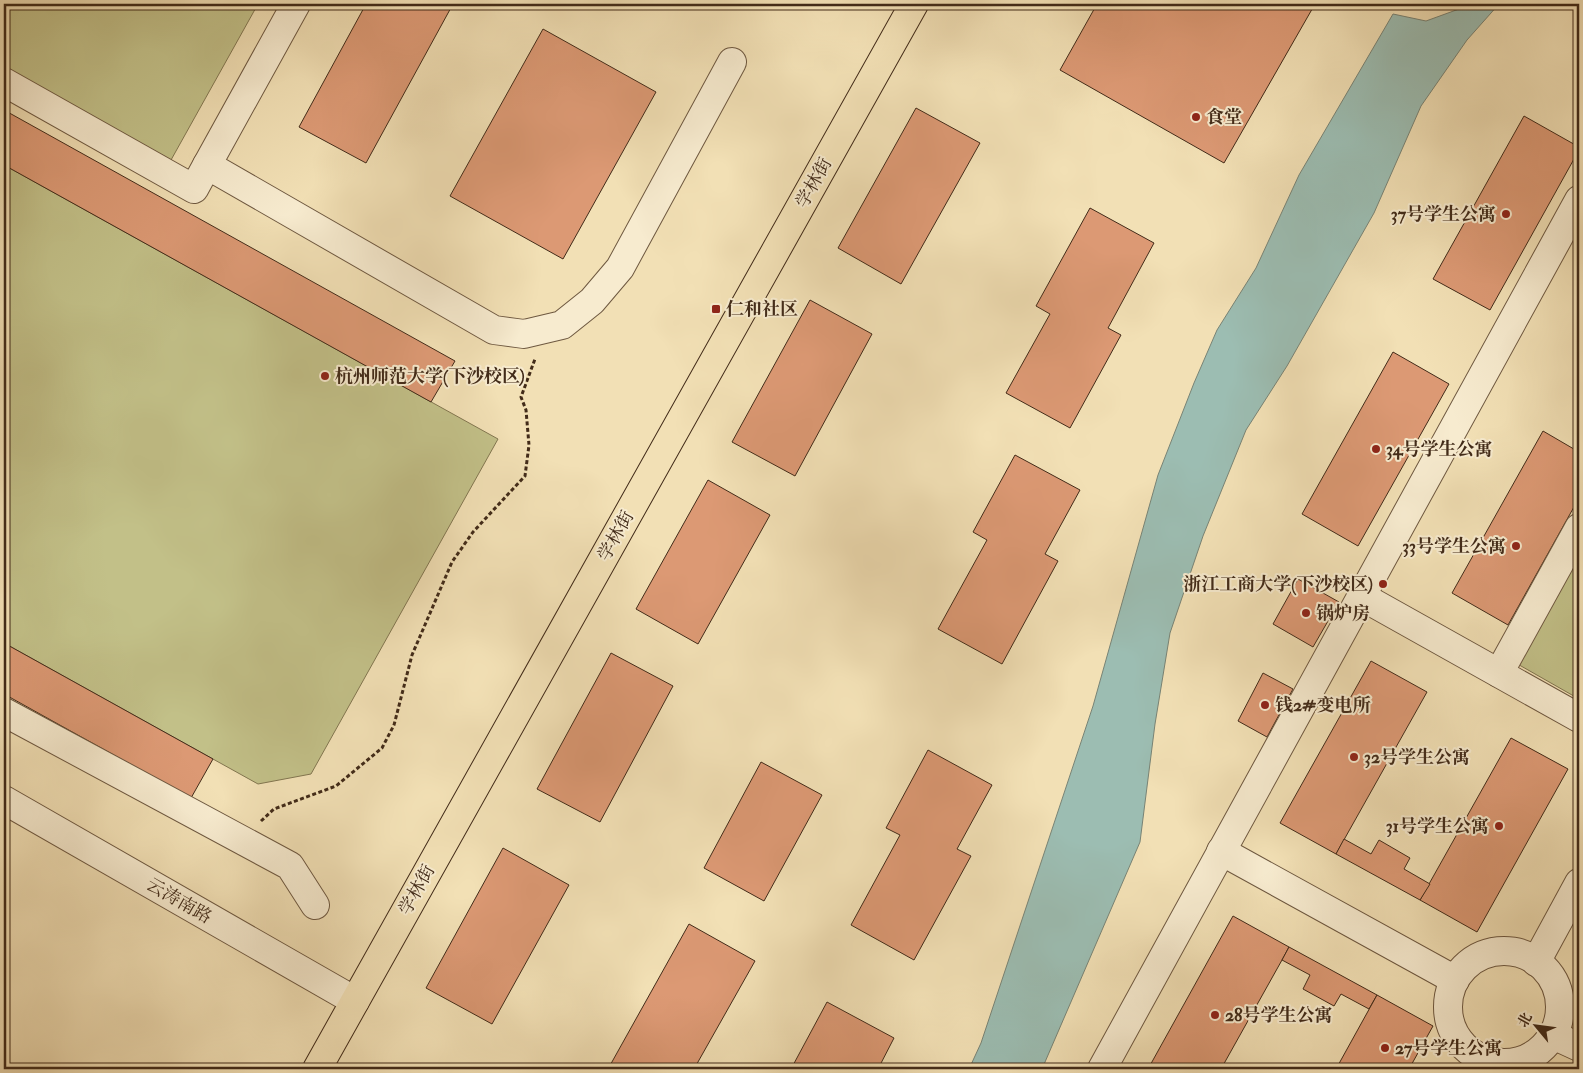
<svg xmlns="http://www.w3.org/2000/svg" width="1583" height="1073" viewBox="0 0 1583 1073" font-family="'IM FELL Double Pica','Noto Serif SC',serif">
	<rect width="100%" height="100%" fill="#f2e0b5"/>
	<filter id="stains"><feTurbulence type="fractalNoise" baseFrequency=".004" numOctaves="4"/><feColorMatrix values="0 0 0 0 .2 0 0 0 0 .09 0 0 0 0 .02 0 0 0 .5 -.17"/></filter>
	<radialGradient id="worn" r=".72"><stop offset=".6" stop-color="#630" stop-opacity="0"/><stop offset="1" stop-color="#630" stop-opacity=".3"/></radialGradient>
	<g fill="#c2c088" stroke="#827650">
		<path d="M4 4H258L171 160 4 67Z"/>
		<path d="M4 165 498 439 311 774 258 784 4 643Z"/>
		<path d="M1579 546V699L1514 662Z"/>
	</g>
	<path fill="#9cbdb2" stroke="#788375" d="M1462 4H1499L1467 40 1421 106 1374 213 1287 366 1246 430 1203 536 1170 633 1155 724 1140 842 1042 1069H969L981 1043 1093 706 1158 475 1194 383 1217 330 1256 268 1299 175 1393 14 1426 21 1459 9Z"/>
	<g fill="#dc9974" stroke="#422b19">
		<path d="M366 4H453L366 163 299 127Z"/>
		<path d="M1097 4H1315L1224 163 1060 70Z"/>
		<path d="M543 29 656 92 563 259 450 196Z"/>
		<path d="M916 108 980 143 901 284 838 248Z"/>
		<path d="M4 110 455 361 431 402 4 165Z"/>
		<path d="M1524 116 1579 147V150L1490 310 1433 279Z"/>
		<path d="M1090 208 1154 243 1108 328 1121 335 1070 428 1006 393 1050 314 1036 306Z"/>
		<path d="M810 300 872 334 795 476 732 442Z"/>
		<path d="M1393 352 1449 384 1358 546 1302 514Z"/>
		<path d="M1543 431 1579 452V498L1508 625 1452 593Z"/>
		<path d="M1015 455 1080 490 1045 554 1058 561 1002 664 938 629 987 540 973 532Z"/>
		<path d="M708 480 770 515 698 644 636 609Z"/>
		<path d="M1298 579 1339 602 1313 647 1273 624Z"/>
		<path d="M4 643 213 759 191 798 4 694Z"/>
		<path d="M611 653 673 686 600 822 537 789Z"/>
		<path d="M1371 661 1427 692 1336 854 1280 823Z"/>
		<path d="M1263 673 1293 689 1267 737 1238 721Z"/>
		<path d="M1511 738 1568 769 1477 932 1420 900Z"/>
		<path d="M928 750 992 785 957 849 971 856 914 960 851 925 900 835 886 828Z"/>
		<path d="M761 762 822 795 764 901 704 868Z"/>
		<path d="M1344 839 1371 854 1379 840 1410 858 1404 869 1430 884 1420 900 1336 854Z"/>
		<path d="M503 848 569 885 492 1024 426 988Z"/>
		<path d="M1233 916 1289 947 1282 960 1221 1069H1148Z"/>
		<path d="M689 924 755 961 694 1069H608Z"/>
		<path d="M1289 947 1377 995 1369 1009 1341 994 1334 1006 1303 989 1310 975 1282 960Z"/>
		<path d="M1377 995 1433 1026 1409 1069H1336Z"/>
		<path d="M827 1002 894 1038 878 1069H791Z"/>
	</g>
	<g fill="none" stroke-linecap="round" stroke-linejoin="round">
		<defs>
			<g id="minor">
				<path d="M4 82 194 189 207 165 494 330 524 334 562 325 592 301 620 268 732 62"/>
				<path d="M207 165 296 4"/>
				<path d="M1361 596 1579 718"/>
				<path d="M1499 673 1579 528"/>
				<path d="M4 712 290 866 315 905"/>
				<path d="M4 800 355 1001"/>
				<path d="M1221 851 1455 980"/>
				<circle cx="1504" cy="1007" r="56"/>
				<path d="M1536 962 1579 883"/>
				<path d="M1553 1035 1579 1047"/>
				<path d="M1102 1069 1579 200"/>
			</g>
			<path id="major" d="M317 1069 914 4"/>
		</defs>
		<use href="#minor" stroke="#6e5840" stroke-width="30"/>
		<use href="#major" stroke="#422b19" stroke-width="30"/>
		<path stroke="#422b19" stroke-width="3" stroke-dasharray="4 2.5" stroke-linecap="butt" d="M261 821 274 809 336 786 382 748 394 725 412 655 452 562 473 532 525 476 529 445 526 410 521 397 535 359"/>
		<use href="#minor" stroke="#f7ebcf" stroke-width="28"/>
		<use href="#major" stroke="#f2e0b5" stroke-width="28"/>
	</g>
	<g fill="#8f2418" stroke="#f7ebcf" stroke-width="2">
		<circle cx="1196" cy="117" r="5"/>
		<circle cx="1506" cy="214" r="5"/>
		<rect x="711" y="304" width="10" height="10" rx="2.5"/>
		<circle cx="325" cy="376" r="5"/>
		<circle cx="1376" cy="449" r="5"/>
		<circle cx="1516" cy="546" r="5"/>
		<circle cx="1383" cy="584" r="5"/>
		<circle cx="1306" cy="613" r="5"/>
		<circle cx="1265" cy="705" r="5"/>
		<circle cx="1354" cy="757" r="5"/>
		<circle cx="1499" cy="826" r="5"/>
		<circle cx="1215" cy="1015" r="5"/>
		<circle cx="1385" cy="1048" r="5"/>
	</g>
	<g text-anchor="middle" dominant-baseline="central" stroke-width="4" stroke-linejoin="round" paint-order="stroke">
		<g font-size="18" font-weight="bold" fill="#422b19" stroke="#f7ebcf" text-anchor="start">
			<text x="1206" y="117">食堂</text>
			<text x="1496" y="214" text-anchor="end">37号学生公寓</text>
			<text x="726" y="309">仁和社区</text>
			<text x="335" y="376">杭州师范大学(下沙校区)</text>
			<text x="1386" y="449">34号学生公寓</text>
			<text x="1506" y="546" text-anchor="end">33号学生公寓</text>
			<text x="1373" y="584" text-anchor="end">浙江工商大学(下沙校区)</text>
			<text x="1316" y="613">锅炉房</text>
			<text x="1275" y="705">钱2#变电所</text>
			<text x="1364" y="757">32号学生公寓</text>
			<text x="1489" y="826" text-anchor="end">31号学生公寓</text>
			<text x="1225" y="1015">28号学生公寓</text>
			<text x="1395" y="1048">27号学生公寓</text>
		</g>
		<g font-size="18" fill="#422b19" stroke="#f7ebcf">
			<text transform="translate(814 183) rotate(-61)">学林街</text>
			<text transform="translate(616 536) rotate(-61)">学林街</text>
			<text transform="translate(417 890) rotate(-61)">学林街</text>
			<text transform="translate(179 901) rotate(30)">云涛南路</text>
		</g>
	</g>
	<rect width="1583" height="1073" fill="none" stroke="#f2e0b5" stroke-width="20"/>
	<rect x="5" y="5" width="1573" height="1063" fill="none" stroke="#422b19" stroke-width="2.5"/>
	<rect x="10" y="10" width="1563" height="1053" fill="none" stroke="#422b19"/>
	<g transform="translate(1536 1026) rotate(299)" stroke="#f7ebcf" stroke-width="4" paint-order="stroke">
	<path d="M0-4L9 19L0 12L-9 19Z" fill="#422b19"/>
	<text y="-8" font-size="14" font-weight="bold" text-anchor="middle" fill="#422b19">北</text>
	</g>
	<rect width="100%" height="100%" filter="url(#stains)"/>
	<rect width="100%" height="100%" fill="url(#worn)"/>
</svg>
